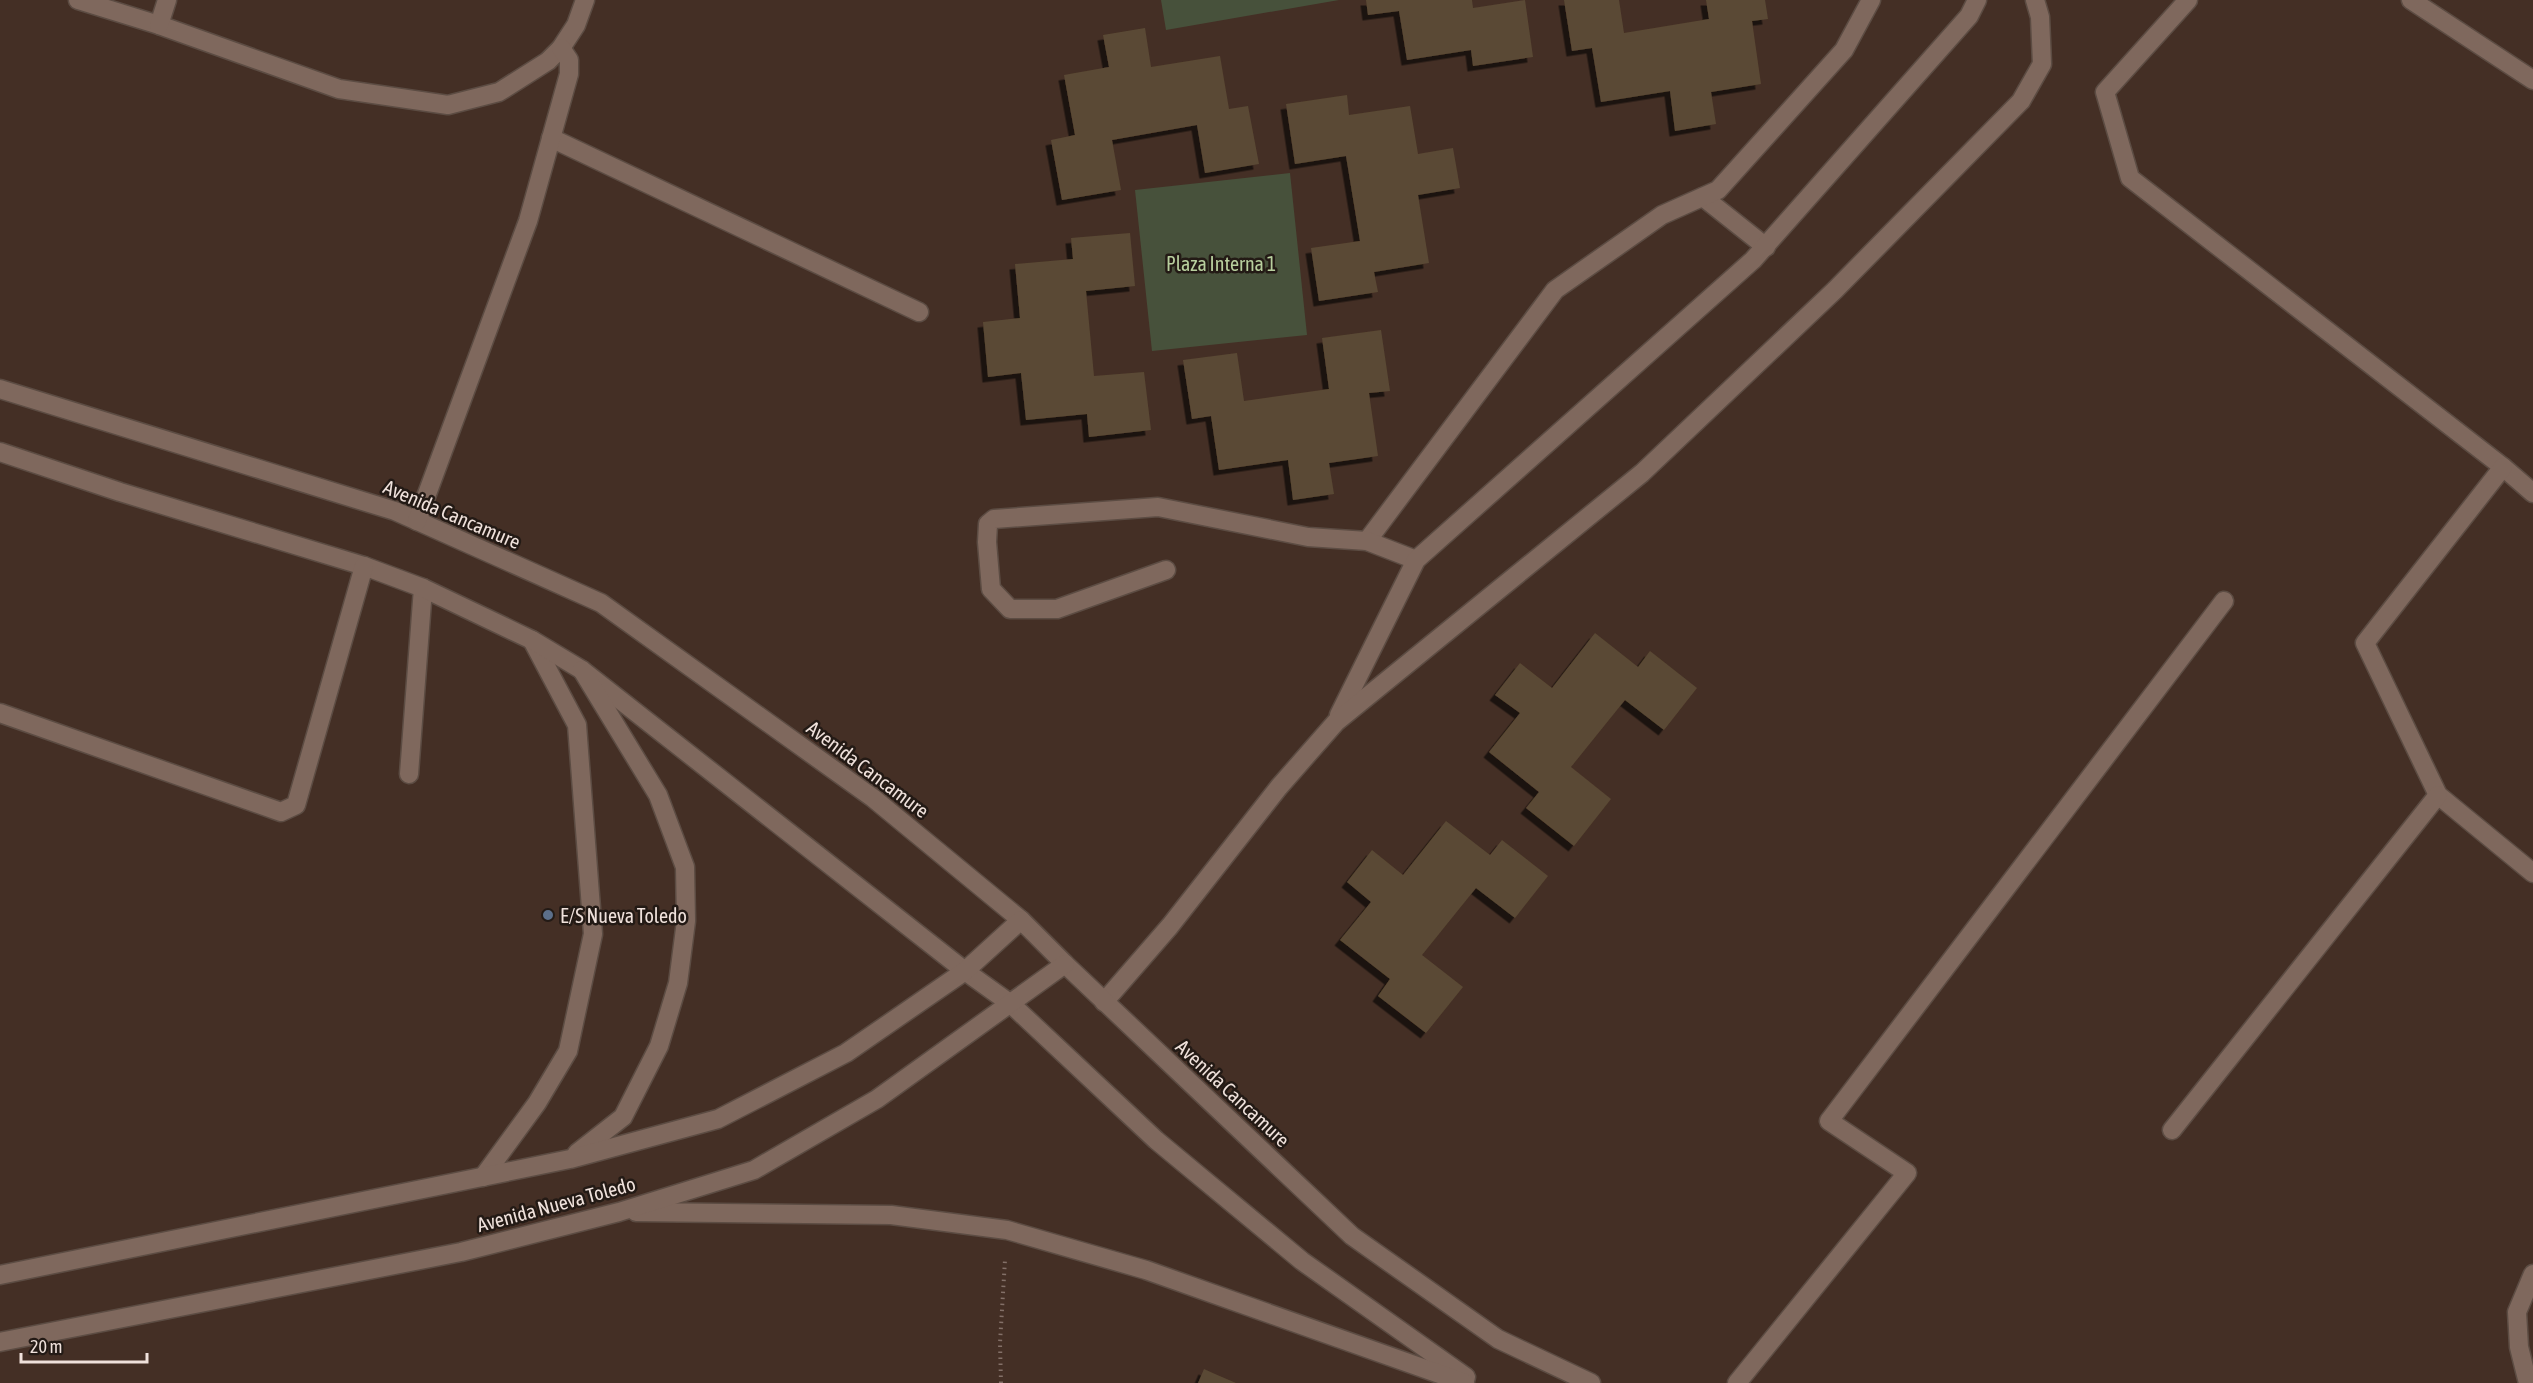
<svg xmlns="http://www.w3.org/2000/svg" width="2533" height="1383" viewBox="0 0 2533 1383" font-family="'Asap Condensed',sans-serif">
	<defs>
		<filter id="shadow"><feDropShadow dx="-5.5" dy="5.5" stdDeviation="0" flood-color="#0009"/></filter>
	</defs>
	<rect width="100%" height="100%" fill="#442f25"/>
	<g fill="#47513b">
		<path d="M1161 0H1339L1166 30Z"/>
		<path d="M1290 173 1307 335 1152 351 1135 190Z"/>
	</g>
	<g fill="#5a4934" filter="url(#shadow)">
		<path d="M1366 0H1472L1473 8 1525 0 1533 57 1473 66 1471 50 1407 60 1399 11 1368 15Z"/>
		<path d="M1564 0H1619L1624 33 1709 19 1706 0H1765L1768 19 1752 21 1761 84 1711 92 1716 124 1675 131 1670 91 1601 102 1592 48 1572 51Z"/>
		<path d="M1145 28 1151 67 1220 56 1229 109 1248 106 1259 164 1205 173 1197 125 1112 140 1121 190 1062 200 1051 140 1075 135 1064 75 1109 67 1103 35Z"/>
		<path d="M1347 95 1349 115 1410 106 1418 154 1453 148 1460 188 1418 195 1429 263 1374 272 1378 292 1319 301 1311 248 1360 241 1346 156 1295 164 1286 104Z"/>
		<path d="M1130 233 1135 286 1086 291 1094 376 1144 372 1151 430 1089 437 1087 414 1026 420 1021 373 988 377 983 322 1020 318 1015 264 1073 259 1071 238Z"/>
		<path d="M1381 330 1390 391 1369 393 1378 456 1329 463 1334 494 1293 500 1288 460 1219 470 1211 416 1192 419 1183 360 1237 353 1244 401 1329 389 1322 338Z"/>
		<path d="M1595 633 1638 667 1650 651 1697 688 1664 730 1625 700 1571 767 1611 799 1574 846 1526 808 1539 792 1489 752 1520 713 1495 695 1520 663 1552 688Z"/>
		<path d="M1446 821 1490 855 1502 840 1548 876 1515 918 1476 888 1422 955 1463 987 1426 1033 1378 996 1390 979 1340 940 1371 902 1347 882 1372 850 1403 875Z"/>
		<path d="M1204 1369 1215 1374 1236 1383H1198Z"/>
	</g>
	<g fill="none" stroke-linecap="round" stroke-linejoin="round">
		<defs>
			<g id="lane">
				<path d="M1703 197 1766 247"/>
				<path d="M1367 541 1555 290 1662 215 1718 190 1844 50 1871 0"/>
				<path d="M1166 570 1057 609H1010L991 589 987 542 988 524 994 519 1158 507 1308 537 1367 541 1416 560"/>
				<path d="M1339 715 1416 560 1753 260 1969 16 1977 0"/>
				<path d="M409 774 423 588"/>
				<path d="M1104 1002 1170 926 1279 787 1336 722 1642 473 1835 290 2021 101 2042 64 2040 17 2035 0"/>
				<path d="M483 1177 537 1103 568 1051 593 934 577 725 532 640"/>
			</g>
			<g id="street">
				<path d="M78 0 159 25 339 89 448 105 499 92 548 61 561 48 576 25 585 0"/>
				<path d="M2188 0 2105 92 2130 178 2503 467 2533 493"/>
				<path d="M2411 0 2533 80"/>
				<path d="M159 25 167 0"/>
				<path d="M551 138 919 312"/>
				<path d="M0 389 395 511 601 603 873 798 1021 920"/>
				<path d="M0 452 120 492 364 566 423 588 532 640 582 670 965 971"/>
				<path d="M2503 467 2365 643 2438 795 2533 873"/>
				<path d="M417 521 528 221 569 74V60L561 48"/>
				<path d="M0 713 281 812 296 805 364 566"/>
				<path d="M2172 1130 2438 795"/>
				<path d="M1737 1383 1907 1173 1829 1121 2224 601"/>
				<path d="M2528 1383 2519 1347 2517 1312 2533 1274"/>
			</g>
			<g id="secondary">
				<path d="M965 971 1011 1004 1156 1140 1302 1261 1466 1377"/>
				<path d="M577 1153 623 1117 659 1046 678 983 686 921 685 867 658 795 582 670"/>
				<path d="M636 1212 891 1215 1007 1230 1146 1270 1465 1383"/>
				<path d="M0 1275 570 1159 718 1119 846 1053 965 971 1021 920 1065 964 1352 1236 1498 1339 1591 1383"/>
				<path d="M0 1342 461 1252 619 1212 754 1170 877 1099 1065 964"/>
			</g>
		</defs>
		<use href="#lane" stroke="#5c4c43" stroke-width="21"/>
		<use href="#street" stroke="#5c4c43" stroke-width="21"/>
		<use href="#secondary" stroke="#5c4c43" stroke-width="21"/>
		<path stroke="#837068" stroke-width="4" stroke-dasharray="1.5 4.5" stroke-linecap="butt" d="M1001 1383 1000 1343 1005 1260"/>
		<use href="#lane" stroke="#7f685d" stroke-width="18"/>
		<use href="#street" stroke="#7f685d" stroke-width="18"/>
		<use href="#secondary" stroke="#7f685d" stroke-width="18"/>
	</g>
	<circle fill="#5c6f8a" stroke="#231a15" stroke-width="2" cx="548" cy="915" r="6"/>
	<g text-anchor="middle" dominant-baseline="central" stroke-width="5" stroke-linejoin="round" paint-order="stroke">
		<g font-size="20" fill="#b8cf9e" stroke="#231a15">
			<text x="1221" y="263">Plaza Interna 1</text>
		</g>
		<g font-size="20" fill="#efe1db" stroke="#231a15">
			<text transform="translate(452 514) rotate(23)">Avenida Cancamure</text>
			<text transform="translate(868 769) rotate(37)">Avenida Cancamure</text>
			<text transform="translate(1233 1093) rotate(43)">Avenida Cancamure</text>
			<text transform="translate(556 1204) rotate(-15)">Avenida Nueva Toledo</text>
		</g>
		<g font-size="20" fill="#efe1db" stroke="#231a15" text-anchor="start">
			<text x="560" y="915">E/S Nueva Toledo</text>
		</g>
	</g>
	<path d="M21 1353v9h126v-9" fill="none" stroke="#efe1db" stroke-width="3"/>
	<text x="30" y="1353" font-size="18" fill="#efe1db" stroke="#231a15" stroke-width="4.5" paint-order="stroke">20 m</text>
</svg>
